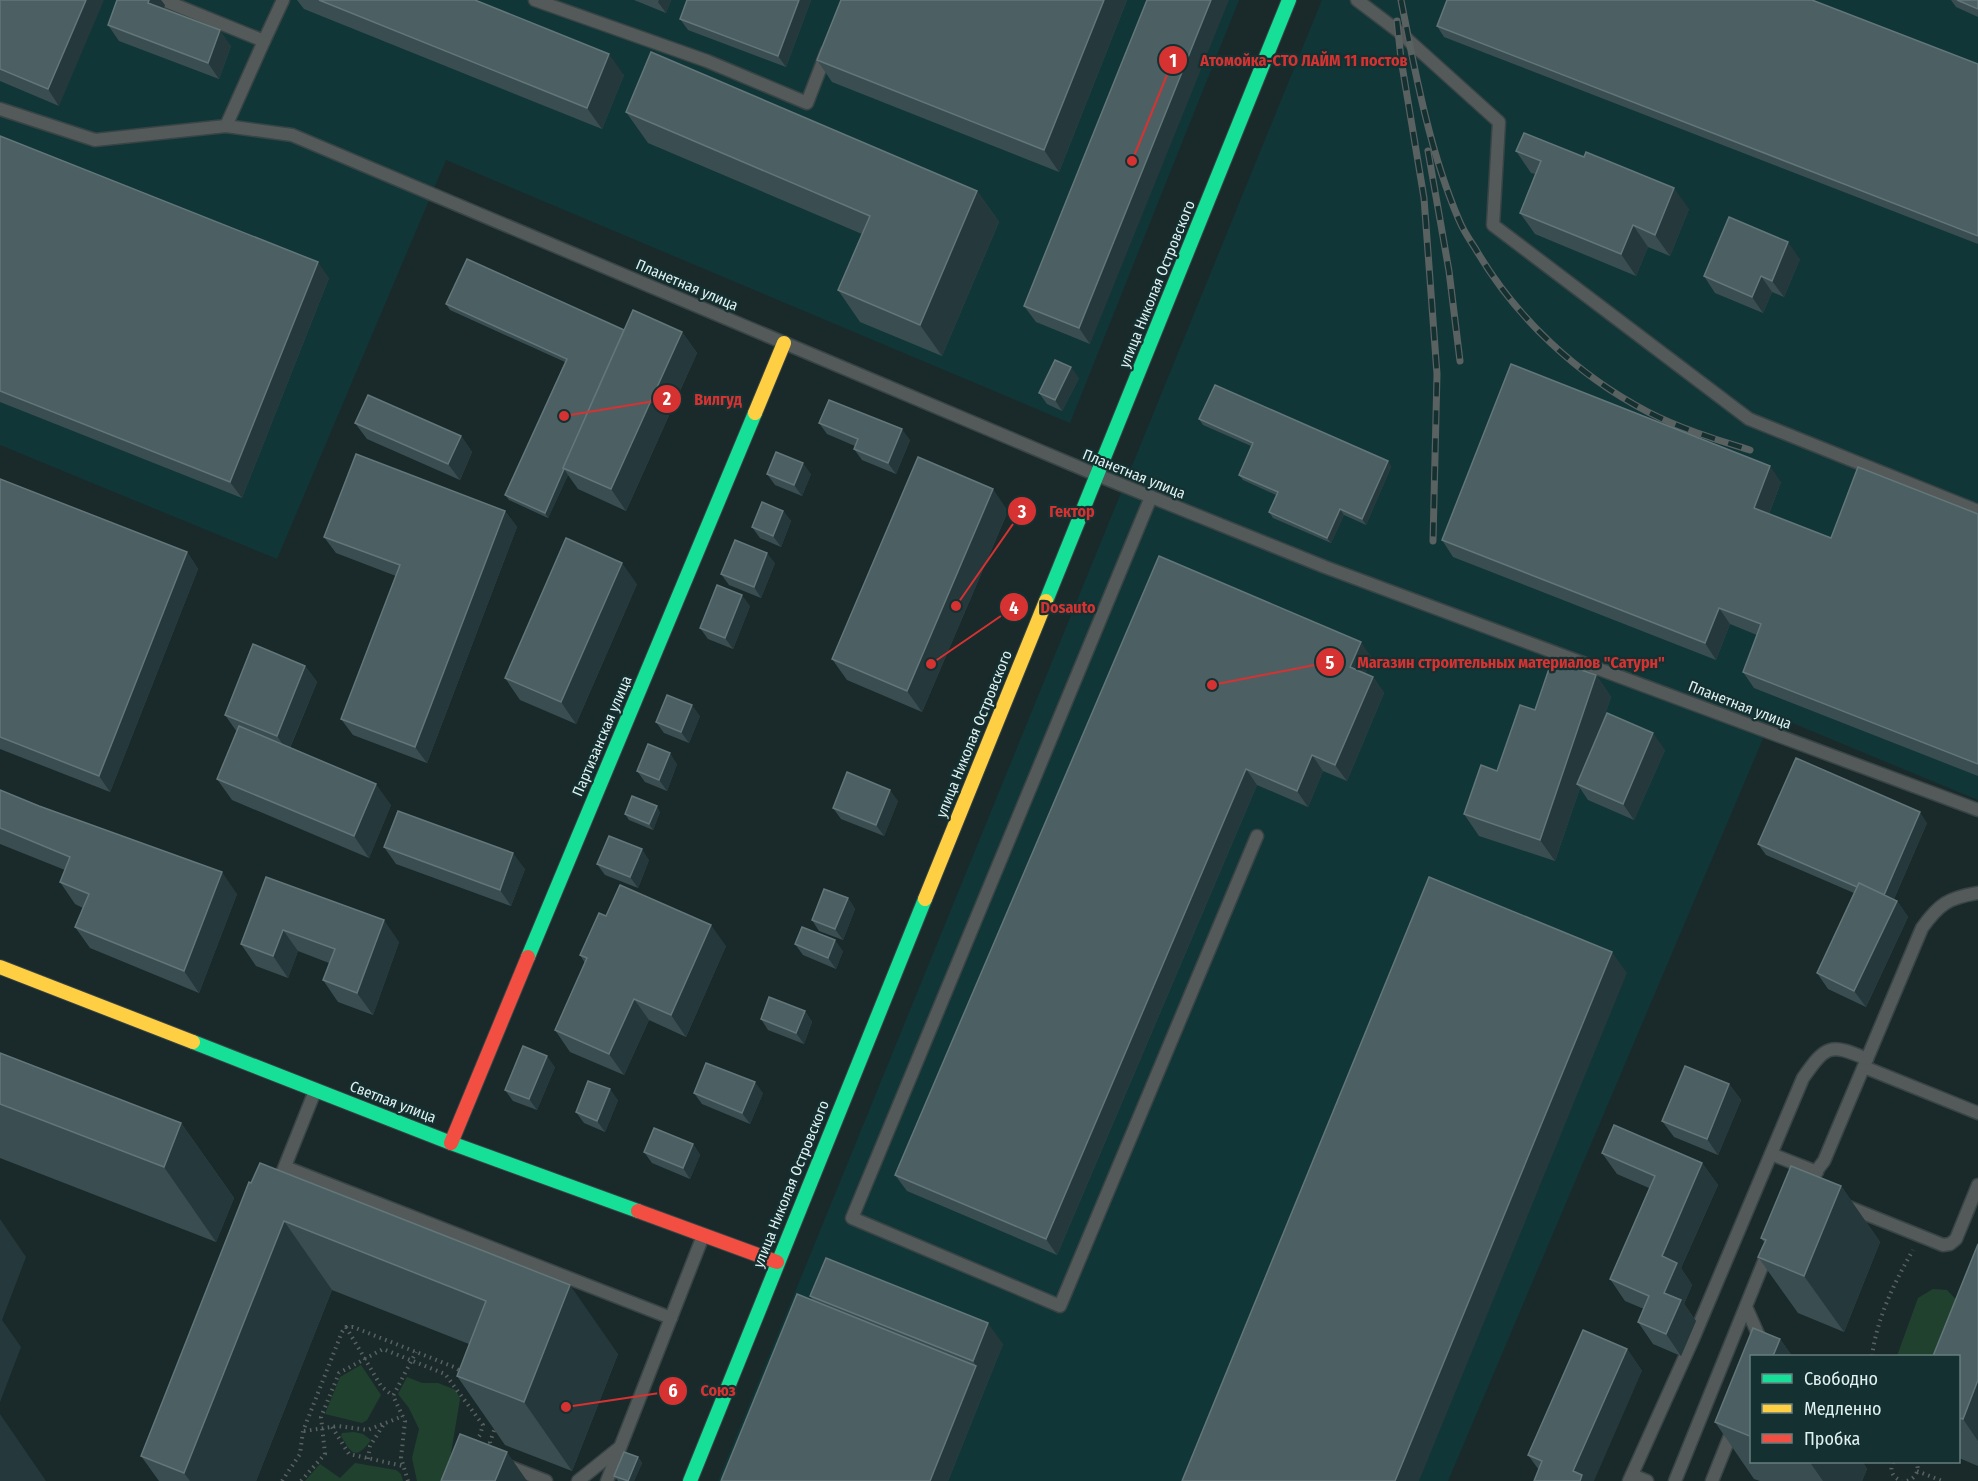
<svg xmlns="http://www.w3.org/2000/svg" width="1978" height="1481" viewBox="0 0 1978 1481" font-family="'Fira Sans Condensed',sans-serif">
	<rect width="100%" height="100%" fill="#1a2a2b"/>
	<g fill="#113637">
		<path d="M0 0H1239L1070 423 446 160 277 559 0 445Z"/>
		<path d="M1322 0H1978V800L1773 715 1448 1481H718Z"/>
	</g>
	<g fill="#21412f">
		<path d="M1933 1289 1947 1290 1963 1307 1950 1356H1897L1918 1298Z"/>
		<path d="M361 1365 381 1395 367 1420 362 1423 325 1414 340 1377Z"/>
		<path d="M407 1377 422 1383H438L456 1390 460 1399 449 1465 441 1481H417L412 1458 419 1429 409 1408 398 1394Z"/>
		<path d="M354 1432 363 1434 371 1440C356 1460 352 1455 341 1436L342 1433Z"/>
		<path d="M355 1463 396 1470 401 1474 403 1481H305L320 1464 340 1478Z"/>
	</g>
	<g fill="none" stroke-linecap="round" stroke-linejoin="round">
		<defs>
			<g id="lane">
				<path d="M163 0 264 41 283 0"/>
				<path d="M535 0 707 61 807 103 827 51"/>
				<path d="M1357 0 1398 31 1499 122 1493 225 1749 419 1978 511"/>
				<path d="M0 109 95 140 226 126 292 135 1097 475 1325 567 1978 810"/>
				<path d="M226 126 264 41"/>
				<path d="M1151 497 852 1218 1060 1306 1257 836"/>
				<path d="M1864 1067 1978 1113"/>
				<path d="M1771 1154 1817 1172"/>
				<path d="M285 1167 671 1318"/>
				<path d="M277 1186 315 1091"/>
				<path d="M1804 1187 1824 1161 1922 928C1939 904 1948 898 1978 893"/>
				<path d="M1846 1206 1943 1245 1950 1244 1956 1239 1978 1185"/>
				<path d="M1746 1307 1762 1343V1356"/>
				<path d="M505 1465 546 1481"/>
				<path d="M1632 1475 1647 1481"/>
				<path d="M578 1481 619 1448"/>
				<path d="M607 1481 703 1236"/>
				<path d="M1629 1481 1693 1339 1803 1078C1826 1045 1830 1043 1867 1059"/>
				<path d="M1675 1481 1769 1249"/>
				<path d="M1712 1481 1734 1426"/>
			</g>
			<g id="fast">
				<path d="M1046 601 1289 0"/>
				<path d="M528 957 755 413"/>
				<path d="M193 1042 451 1143 638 1211"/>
				<path d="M690 1481 925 899"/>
			</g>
			<g id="slow">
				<path d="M755 413 784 343"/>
				<path d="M925 899 1046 601"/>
				<path d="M0 967 193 1042"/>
			</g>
			<g id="jam">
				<path d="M451 1143 528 957"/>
				<path d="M638 1211 777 1262"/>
			</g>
		</defs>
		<use href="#lane" stroke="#384445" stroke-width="15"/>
		<use href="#fast" stroke="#384445" stroke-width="16"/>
		<use href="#slow" stroke="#384445" stroke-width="16"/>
		<use href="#jam" stroke="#384445" stroke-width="16"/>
		<g stroke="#5a6161" stroke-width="4" stroke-dasharray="1.5 4.5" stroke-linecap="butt">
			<path d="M346 1327 381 1386 393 1396"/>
			<path d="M1872 1356C1877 1318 1894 1283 1913 1250"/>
			<path d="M332 1427 349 1454 403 1466"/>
			<path d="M304 1431 338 1426 368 1430 403 1416"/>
			<path d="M492 1449 490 1442 496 1425"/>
			<path d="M368 1459 370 1446 384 1424"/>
			<path d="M1893 1462C1889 1471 1893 1478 1902 1481"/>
			<path d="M1917 1471 1942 1481"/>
			<path d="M282 1481 300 1454 303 1431 342 1332 346 1327H353L454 1367 462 1372"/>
			<path d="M301 1481 325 1454 321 1417 339 1373 383 1349 445 1374 483 1425 480 1435 474 1443"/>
			<path d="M408 1481 401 1458 405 1421 393 1396 416 1352"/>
			<path d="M1907 1481C1916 1478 1920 1470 1916 1462"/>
		</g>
		<use href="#lane" stroke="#545a59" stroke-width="12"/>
		<use href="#fast" stroke="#16e098" stroke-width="14"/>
		<use href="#slow" stroke="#ffcf43" stroke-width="14"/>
		<use href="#jam" stroke="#f24e42" stroke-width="14"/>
		<defs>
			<g id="rail">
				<path d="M1401 0C1415 72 1430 153 1459 220 1463 230 1469 239 1475 248 1515 317 1577 375 1648 412 1681 429 1715 439 1750 450"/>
				<path d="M1397 21 1401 59 1424 198 1437 374 1433 541"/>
				<path d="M1428 151 1449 271 1460 361"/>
			</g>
		</defs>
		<use href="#rail" stroke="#5a6161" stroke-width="7"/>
		<use href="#rail" stroke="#143031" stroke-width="4.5" stroke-dasharray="14" stroke-linecap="butt"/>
	</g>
	<g fill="#3a4e52">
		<path d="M0 0 59 106 0 81Z"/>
		<path d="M297 0H475L624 75 602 129 304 9Z"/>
		<path d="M634 0H671L666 13Z"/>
		<path d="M687 0H811L786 67 688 30 680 19Z"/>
		<path d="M1127 0 1059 172 832 82 817 60Z"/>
		<path d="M1147 0 1090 344 1036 322 1024 306Z"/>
		<path d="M1951 0H1978V17L1956 7Z"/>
		<path d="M165 5 164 9 231 46 219 79 119 41 108 25Z"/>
		<path d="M1437 26 1978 64V244L1444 37Z"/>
		<path d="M626 112 977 191 999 222 942 356 860 322 838 290 862 234 648 143Z"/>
		<path d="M0 136 329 278 242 498 0 402Z"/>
		<path d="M1516 151 1689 209 1670 256 1648 247 1636 276 1535 234 1520 213 1535 174 1531 173Z"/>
		<path d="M1800 259 1784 297 1772 292 1763 313 1715 293 1704 276Z"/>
		<path d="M446 304 624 330 682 332 697 353 626 511 578 489 568 475 548 518 509 500 505 495 565 362 450 310Z"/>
		<path d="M1079 378 1062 411 1047 404 1039 393Z"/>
		<path d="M1199 419 1388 461 1391 467 1366 525 1344 515 1331 543 1273 518 1269 512 1276 495 1243 480 1239 475 1251 446 1203 425Z"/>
		<path d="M355 423 461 436 472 452 460 480 367 439Z"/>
		<path d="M819 423 910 440 896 474 862 460 854 449 855 446 827 434Z"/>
		<path d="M767 474H811L802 496 775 485Z"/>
		<path d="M0 479 187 552 198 569 110 792 0 749Z"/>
		<path d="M1781 482 1769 514 1831 538 1978 514V776L1754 688 1743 672 1757 635 1730 624 1716 660 1453 557 1442 540Z"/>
		<path d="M505 511 517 527 427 763 353 735 341 719 396 576 336 553 324 537Z"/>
		<path d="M783 511 791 521 781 547 760 538 752 527Z"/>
		<path d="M1008 511 922 712 847 680 832 659Z"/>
		<path d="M1159 556 1372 658 1365 674 1373 677 1384 693 1347 781 1323 771 1308 807 1257 785 1057 1255 907 1191 895 1175Z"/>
		<path d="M775 563 761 598 729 585 721 574Z"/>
		<path d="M637 584 576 724 520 700 505 678Z"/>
		<path d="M750 606 733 649 708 639 700 628Z"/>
		<path d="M305 666 317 682 290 748 391 805 369 858 232 800 217 779 237 732 225 715Z"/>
		<path d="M1596 675 1611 697 1598 735 1665 750 1634 820 1588 800 1580 788 1555 861 1479 836 1464 814 1497 771 1535 710Z"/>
		<path d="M700 716 689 743 664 733 656 722Z"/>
		<path d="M677 764 667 791 645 782 637 771Z"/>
		<path d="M0 790 237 894 199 993 90 948 75 927 83 908 75 904 60 882 65 870 0 844Z"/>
		<path d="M898 801 884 836 841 819 833 808Z"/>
		<path d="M660 812 653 830 629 820 625 814Z"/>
		<path d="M1927 823 1894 899 1897 901 1908 917 1866 1007 1828 989 1817 973 1854 893 1766 855 1758 844Z"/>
		<path d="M384 847 525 869 511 906 396 864Z"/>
		<path d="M649 860 638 888 605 875 597 864Z"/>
		<path d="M266 877 399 942 373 1015 338 1002 323 980 329 963 298 951 288 978 256 966 241 944Z"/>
		<path d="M848 898 855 909 843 940 819 931 812 920Z"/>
		<path d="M606 916 726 946 686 1037 649 1020 624 1075 570 1052 555 1030 585 963 580 955Z"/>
		<path d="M795 944 843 951 836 969 803 955Z"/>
		<path d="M805 1011 812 1022 804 1044 768 1030 761 1019Z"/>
		<path d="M0 1053 181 1123 234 1198 216 1242 0 1158Z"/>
		<path d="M555 1067 537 1110 513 1101 505 1090Z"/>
		<path d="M1729 1084 1741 1100 1718 1155 1674 1137 1662 1121Z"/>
		<path d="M694 1093H763L750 1124 702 1104Z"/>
		<path d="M618 1100 605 1132 584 1123 576 1112Z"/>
		<path d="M693 1144 700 1155 690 1179 652 1163 644 1152Z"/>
		<path d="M1602 1153 1702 1163 1718 1185 1681 1268 1692 1285 1684 1304 1696 1321 1681 1356 1653 1344 1638 1322 1644 1309 1625 1301 1610 1279 1649 1188 1617 1174Z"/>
		<path d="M249 1182 618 1354 572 1471 505 1445 457 1376 469 1344 332 1290 256 1481H159L141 1456Z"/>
		<path d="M1841 1186 1880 1242 1844 1332 1798 1313 1758 1257 1764 1242 1761 1238Z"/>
		<path d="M1978 1244V1466L1959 1458V1356Z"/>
		<path d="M810 1296 1003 1344 948 1481 813 1301Z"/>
		<path d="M1753 1328 1780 1339 1792 1356H1752V1461H1862L1867 1469 1862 1481H1760L1754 1479 1715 1422Z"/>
		<path d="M1627 1349 1642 1371 1539 1470 1528 1455Z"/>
		<path d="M638 1457 642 1463 634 1481H618L614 1476Z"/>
	</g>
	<g fill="#25383b">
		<path d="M86 0H104L59 106 48 89Z"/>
		<path d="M149 0H161L165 5 160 19 148 3Z"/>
		<path d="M659 0H671L666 13 658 2Z"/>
		<path d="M799 0H811L786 67 778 56Z"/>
		<path d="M1104 0H1127L1059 172 1044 150Z"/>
		<path d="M1211 0H1229L1090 344 1079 328Z"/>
		<path d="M220 30 231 46 219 79 208 63Z"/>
		<path d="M609 54 624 75 602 129 587 108Z"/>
		<path d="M1674 188 1689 209 1670 256 1655 235Z"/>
		<path d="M977 191 999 222 942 356 920 325Z"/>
		<path d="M1633 225 1648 247 1636 276 1621 254Z"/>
		<path d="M1788 242 1800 259 1784 297 1772 281Z"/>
		<path d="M318 262 329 278 242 498 230 482Z"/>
		<path d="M1761 276 1772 292 1763 313 1752 297Z"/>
		<path d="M682 332 697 353 626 511 611 489Z"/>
		<path d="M1071 367 1079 378 1062 411 1055 400Z"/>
		<path d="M902 429 910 440 896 474 888 463Z"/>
		<path d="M461 436 472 452 460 480 448 464Z"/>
		<path d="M1388 461 1391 467 1366 525 1362 519Z"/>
		<path d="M803 463 811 474 802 496 794 485Z"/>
		<path d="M1770 466 1781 482 1765 524 1754 508Z"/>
		<path d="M564 469 568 475 548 518 545 513Z"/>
		<path d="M993 489 1008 511 922 712 907 691Z"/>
		<path d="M1340 509 1344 515 1331 543 1327 538Z"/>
		<path d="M505 511 517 527 427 763 415 747Z"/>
		<path d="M783 511 791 521 781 547 773 536Z"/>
		<path d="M187 552 198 569 110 792 99 776Z"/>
		<path d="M767 553 775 563 761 598 754 587Z"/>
		<path d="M622 563 637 584 576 724 561 702Z"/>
		<path d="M742 595 750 606 733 649 725 638Z"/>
		<path d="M1719 608 1730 624 1716 660 1705 643Z"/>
		<path d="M1361 642 1372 658 1361 683 1350 667Z"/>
		<path d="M305 666 317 682 288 752 277 736Z"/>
		<path d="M1596 675 1611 697 1581 786 1577 784 1580 788 1555 861 1540 840Z"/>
		<path d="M1373 677 1384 693 1347 781 1335 765Z"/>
		<path d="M692 705 700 716 689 743 681 732Z"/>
		<path d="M1653 733 1665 750 1634 820 1623 804Z"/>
		<path d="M670 753 677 764 667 791 659 780Z"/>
		<path d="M1312 755 1323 771 1308 807 1297 791Z"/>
		<path d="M1246 769 1257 785 1057 1255 1046 1239Z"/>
		<path d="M376 784 391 805 369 858 354 836Z"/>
		<path d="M890 790 898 801 884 836 876 825Z"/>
		<path d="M657 806 660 812 653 830 649 824Z"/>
		<path d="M1920 812 1927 823 1890 908 1882 898Z"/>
		<path d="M642 849 649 860 638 888 630 877Z"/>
		<path d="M513 853 525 869 511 906 500 890Z"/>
		<path d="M222 872 237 894 199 993 184 971Z"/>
		<path d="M848 898 855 909 843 940 835 929Z"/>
		<path d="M1897 901 1908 917 1866 1007 1854 991Z"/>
		<path d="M384 920 399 942 373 1015 357 993Z"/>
		<path d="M711 925 726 946 686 1037 671 1015Z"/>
		<path d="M283 930 298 951 288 978 273 956Z"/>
		<path d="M835 940 843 951 836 969 828 958Z"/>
		<path d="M1612 952 1627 973 1419 1481H1395Z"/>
		<path d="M634 999 649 1020 624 1075 609 1054Z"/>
		<path d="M805 1011 812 1022 804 1044 796 1033Z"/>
		<path d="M547 1056 555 1067 537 1110 529 1099Z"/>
		<path d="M755 1082 763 1093 750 1124 742 1113Z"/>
		<path d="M1729 1084 1741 1100 1718 1155 1707 1139Z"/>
		<path d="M610 1089 618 1100 605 1132 597 1121Z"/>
		<path d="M181 1123 234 1198 216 1242 164 1167Z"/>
		<path d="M693 1144 700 1155 690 1179 683 1168Z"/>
		<path d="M1702 1163 1718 1185 1681 1268 1692 1285 1684 1304 1696 1321 1681 1356 1666 1334 1662 1256Z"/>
		<path d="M1841 1186 1880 1242 1844 1332 1804 1276Z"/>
		<path d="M0 1219 26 1257 2 1320 21 1347 0 1402Z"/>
		<path d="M284 1221 332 1290 256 1481H190L184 1473Z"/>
		<path d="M570 1285 618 1354 572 1471 524 1402Z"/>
		<path d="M988 1323 1003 1344 948 1481H930L976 1366 973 1361Z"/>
		<path d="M1780 1339 1792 1356H1773Z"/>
		<path d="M1627 1349 1642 1371 1594 1481H1580L1573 1471Z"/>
		<path d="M1978 1380V1441L1963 1419Z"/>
		<path d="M0 1414 46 1481H0Z"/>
		<path d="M507 1452 527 1481H495Z"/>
		<path d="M638 1457 642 1463 634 1481H628Z"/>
		<path d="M1809 1461H1862L1867 1469 1862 1481H1823Z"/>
	</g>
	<g fill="#4c6063" stroke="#637679" stroke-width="1.5">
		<path d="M0 0H86L48 89 0 69Z"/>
		<path d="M117 0H149L148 3 220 30 208 63 108 25Z"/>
		<path d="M319 0H475L609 54 587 108Z"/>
		<path d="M687 0H799L778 56 680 19Z"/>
		<path d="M841 0H1104L1044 150 817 60Z"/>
		<path d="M1147 0H1211L1079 328 1024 306Z"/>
		<path d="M1447 0H1812L1978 64V236L1437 26Z"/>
		<path d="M1957 0H1978V9Z"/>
		<path d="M651 52 977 191 920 325 838 290 870 216 626 112Z"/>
		<path d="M1524 133 1584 157 1586 152 1674 188 1655 235 1633 225 1621 254 1520 213 1541 161 1516 151Z"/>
		<path d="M0 136 318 262 230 482 0 391Z"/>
		<path d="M1729 217 1788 242 1772 281 1761 276 1752 297 1704 276Z"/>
		<path d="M467 259 624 330 563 468 564 469 545 513 505 495 567 359 446 304Z"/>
		<path d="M633 310 682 332 611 489 563 468Z"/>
		<path d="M1055 360 1071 367 1055 400 1039 393Z"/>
		<path d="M1511 364 1770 466 1754 508 1831 538 1858 467 1978 514V764L1743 672 1761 624 1719 608 1705 643 1442 540Z"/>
		<path d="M1215 385 1388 461 1362 519 1340 509 1327 538 1269 512 1278 492 1239 475 1253 443 1199 419Z"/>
		<path d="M368 395 461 436 448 464 355 423Z"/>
		<path d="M829 400 902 429 888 463 854 449 858 439 819 423Z"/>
		<path d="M776 452 803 463 794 485 767 474Z"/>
		<path d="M356 454 505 511 415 747 341 719 400 565 324 537Z"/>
		<path d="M918 457 993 489 907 691 832 659Z"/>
		<path d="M0 479 187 552 99 776 0 737Z"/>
		<path d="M762 502 783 511 773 536 752 527Z"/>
		<path d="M566 538 622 563 561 702 505 678Z"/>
		<path d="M735 540 767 553 754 587 721 574Z"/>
		<path d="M1159 556 1361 642 1350 667 1373 677 1335 765 1312 755 1297 791 1246 769 1046 1239 895 1175Z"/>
		<path d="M717 585 742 595 725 638 700 628Z"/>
		<path d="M253 644 305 666 277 736 225 715Z"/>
		<path d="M1552 660 1596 675 1540 840 1464 814 1481 765 1497 771 1520 705 1535 710Z"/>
		<path d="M667 695 692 705 681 732 656 722Z"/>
		<path d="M1607 713 1653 733 1623 804 1577 784Z"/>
		<path d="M239 726 376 784 354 836 217 779Z"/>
		<path d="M648 744 670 753 659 780 637 771Z"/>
		<path d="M1796 758 1920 812 1884 895 1859 883 1857 887 1758 844Z"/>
		<path d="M847 772 890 790 876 825 833 808Z"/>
		<path d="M0 790 39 806 222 872 184 971 75 927 89 894 60 882 70 857 0 828Z"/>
		<path d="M632 796 657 806 649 824 625 814Z"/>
		<path d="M398 811 513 853 500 890 384 847Z"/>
		<path d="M609 836 642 849 630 877 597 864Z"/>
		<path d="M266 877 384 920 357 993 323 980 335 949 283 930 273 956 241 944Z"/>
		<path d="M1429 877 1612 952 1395 1481H1182Z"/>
		<path d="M1859 883 1897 901 1854 991 1817 973Z"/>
		<path d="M620 885 711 925 671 1015 634 999 609 1054 555 1030 587 958 580 955 599 913 606 916Z"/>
		<path d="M824 889 848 898 835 929 812 920Z"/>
		<path d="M802 927 835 940 828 958 795 944Z"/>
		<path d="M769 997 805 1011 796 1033 761 1019Z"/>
		<path d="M523 1046 547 1056 529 1099 505 1090Z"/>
		<path d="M0 1053 181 1123 164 1167 0 1104Z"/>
		<path d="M706 1063 755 1082 742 1113 694 1093Z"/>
		<path d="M1685 1066 1729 1084 1707 1139 1662 1121Z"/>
		<path d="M588 1081 610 1089 597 1121 576 1112Z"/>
		<path d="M1614 1125 1702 1163 1662 1256 1677 1263 1664 1293 1681 1300 1666 1334 1638 1322 1649 1296 1610 1279 1655 1176 1602 1153Z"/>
		<path d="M654 1128 693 1144 683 1168 644 1152Z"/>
		<path d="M260 1163 570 1285 524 1402 457 1376 486 1301 284 1221 184 1473 141 1456 249 1182 251 1183Z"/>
		<path d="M1791 1166 1841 1186 1804 1276 1758 1257 1766 1240 1761 1238Z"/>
		<path d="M1978 1244V1380L1963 1419 1959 1418V1356H1933Z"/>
		<path d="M826 1258 988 1323 973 1361 810 1296Z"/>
		<path d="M797 1294 976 1366 930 1481H721Z"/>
		<path d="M1753 1328 1780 1339 1773 1356H1752V1437L1715 1422Z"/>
		<path d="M1583 1330 1627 1349 1573 1471 1582 1475 1580 1481H1534L1542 1461 1528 1455Z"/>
		<path d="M460 1434 507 1452 495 1481H441Z"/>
		<path d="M624 1452 638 1457 628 1481 614 1476Z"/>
	</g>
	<g text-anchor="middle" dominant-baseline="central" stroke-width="4.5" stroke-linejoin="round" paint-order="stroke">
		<g font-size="15" fill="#e1f1f1" stroke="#143031">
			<text transform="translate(1157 284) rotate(-68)">улица Николая Островского</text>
			<text transform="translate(687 285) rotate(23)">Планетная улица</text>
			<text transform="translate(1134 474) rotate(22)">Планетная улица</text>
			<text transform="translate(1740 705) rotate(21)">Планетная улица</text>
			<text transform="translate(974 734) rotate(-68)">улица Николая Островского</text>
			<text transform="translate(602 736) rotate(-67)">Партизанская улица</text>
			<text transform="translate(393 1102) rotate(21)">Светлая улица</text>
			<text transform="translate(791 1184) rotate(-68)">улица Николая Островского</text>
		</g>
	</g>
	<path fill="none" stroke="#d73232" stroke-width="2" d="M1132 161L1173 60M564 416L667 399M956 606L1022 511M931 664L1014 607M1212 685L1330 662M566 1407L673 1391"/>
	<g fill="#d73232" stroke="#143031" stroke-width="2">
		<circle cx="1132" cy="161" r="6"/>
		<circle cx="564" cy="416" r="6"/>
		<circle cx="956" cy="606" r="6"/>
		<circle cx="931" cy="664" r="6"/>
		<circle cx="1212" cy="685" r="6"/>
		<circle cx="566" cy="1407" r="6"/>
		<circle cx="1173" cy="60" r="15"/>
		<circle cx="667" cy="399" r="15"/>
		<circle cx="1022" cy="511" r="15"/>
		<circle cx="1014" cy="607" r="15"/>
		<circle cx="1330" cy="662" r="15"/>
		<circle cx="673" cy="1391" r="15"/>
	</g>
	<g font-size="18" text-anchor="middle" font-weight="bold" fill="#fff">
		<text x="1173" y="67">1</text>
		<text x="667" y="405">2</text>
		<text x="1022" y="518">3</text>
		<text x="1014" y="614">4</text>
		<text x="1330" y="669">5</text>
		<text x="673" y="1397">6</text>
	</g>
	<g font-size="16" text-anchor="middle" font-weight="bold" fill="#d73232" stroke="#143031" stroke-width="4.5" stroke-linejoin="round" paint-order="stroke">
		<text x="1304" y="66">Атомойка-СТО ЛАЙМ 11 постов</text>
		<text x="718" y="405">Вилгуд</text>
		<text x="1072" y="517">Гектор</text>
		<text x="1068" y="613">Dosauto</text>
		<text x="1511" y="668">Магазин строительных материалов "Сатурн"</text>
		<text x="718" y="1396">Союз</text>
	</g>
	<rect x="1750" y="1355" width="210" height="108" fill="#143031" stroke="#667d7e" stroke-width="1.5"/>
	<rect x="1762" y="1374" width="30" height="9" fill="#16e098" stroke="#667d7e" stroke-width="1.5"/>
	<text x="1804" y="1385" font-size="18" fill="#e1f1f1">Свободно</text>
	<rect x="1762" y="1404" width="30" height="9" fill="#ffcf43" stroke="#667d7e" stroke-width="1.5"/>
	<text x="1804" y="1415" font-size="18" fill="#e1f1f1">Медленно</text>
	<rect x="1762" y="1434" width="30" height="9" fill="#f24e42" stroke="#667d7e" stroke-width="1.5"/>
	<text x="1804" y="1445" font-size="18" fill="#e1f1f1">Пробка</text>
</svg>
